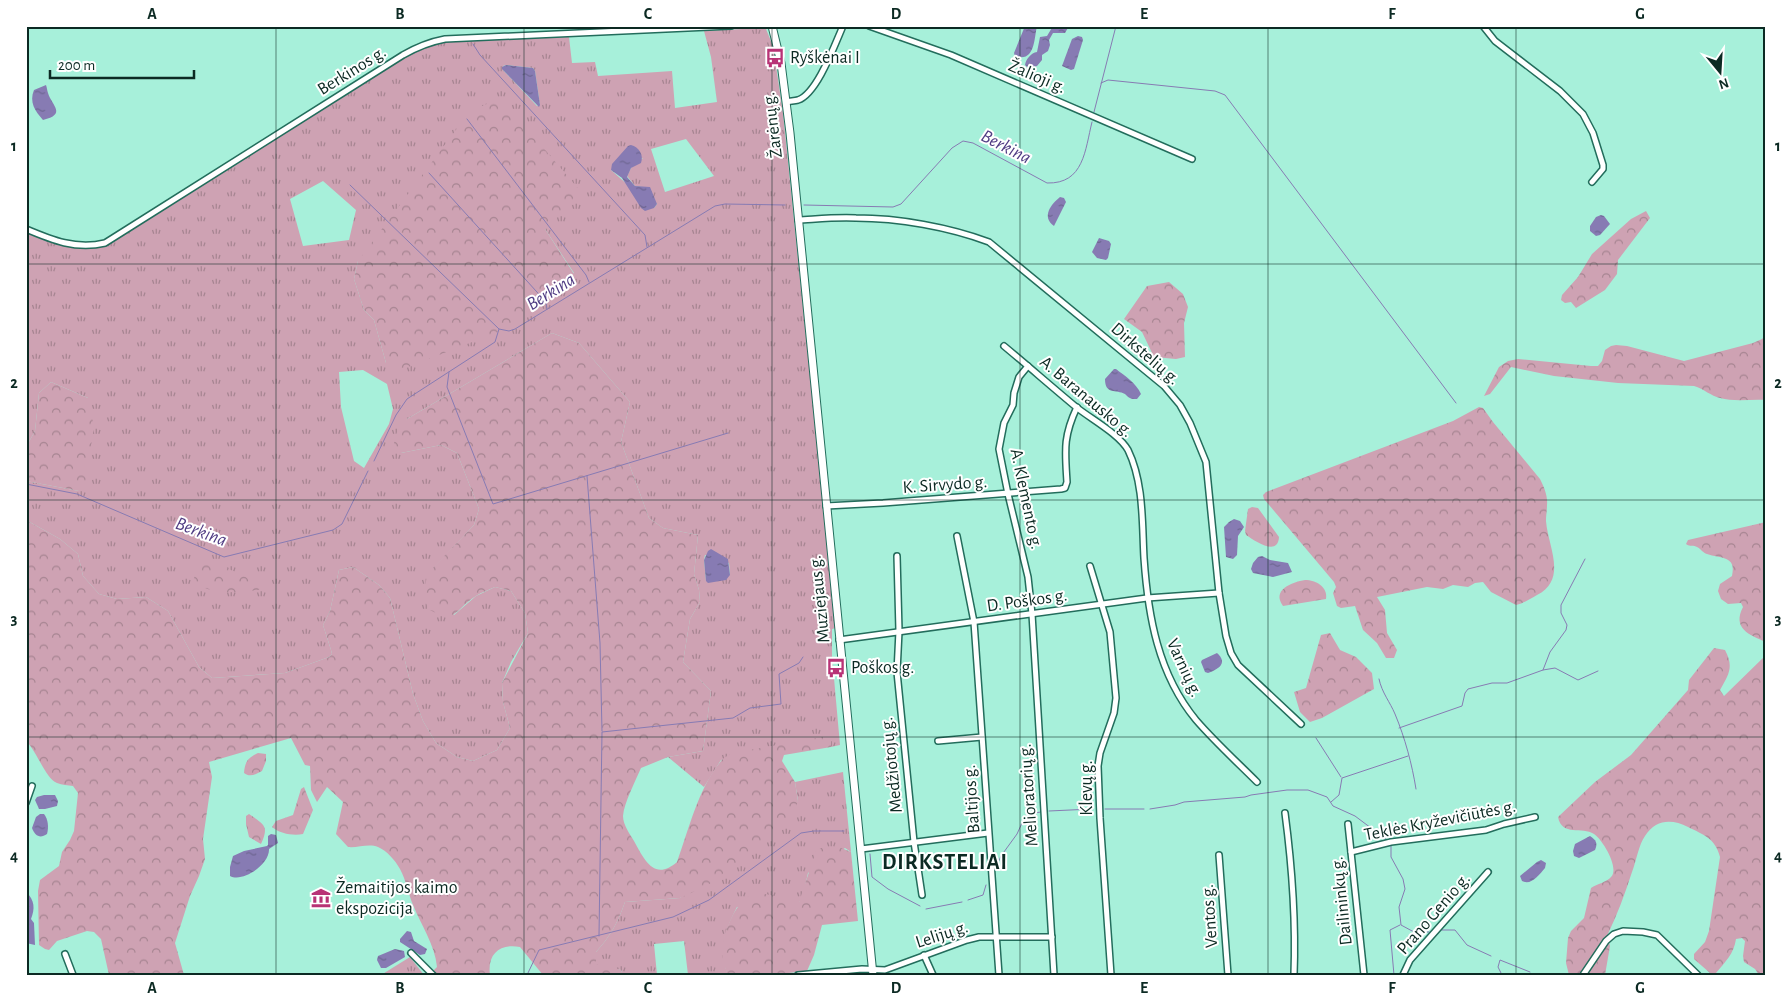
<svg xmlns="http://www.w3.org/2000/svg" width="1792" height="1001" viewBox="0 0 1792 1001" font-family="'Alegreya Sans',sans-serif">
	<defs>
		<pattern id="grass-tufts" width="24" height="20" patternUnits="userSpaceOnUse" patternTransform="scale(1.25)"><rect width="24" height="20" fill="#cea2b3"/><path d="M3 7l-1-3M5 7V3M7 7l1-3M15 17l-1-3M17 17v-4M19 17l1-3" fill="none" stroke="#a68491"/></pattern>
		<pattern id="forest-crowns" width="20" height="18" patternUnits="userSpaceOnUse" patternTransform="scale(1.25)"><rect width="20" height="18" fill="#cea2b3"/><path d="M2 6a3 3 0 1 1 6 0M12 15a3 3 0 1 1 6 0" fill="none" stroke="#a68491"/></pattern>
		<pattern id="water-ripples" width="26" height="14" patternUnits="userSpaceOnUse" patternTransform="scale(1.25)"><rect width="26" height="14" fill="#877bb3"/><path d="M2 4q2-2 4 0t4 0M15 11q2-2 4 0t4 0" fill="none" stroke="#6d6591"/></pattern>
	</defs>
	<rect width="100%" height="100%" fill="#a7f0da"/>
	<g fill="url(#grass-tufts)" fill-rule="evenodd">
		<path d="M761 28 766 29 773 46 783 113 836 628 832 629V656L840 745 831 747V739L721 760 704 787 668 757 703 751 711 691 683 662 690 619 700 602 699 590 694 574 698 535 663 528 649 518 621 442 630 402 579 343 552 333 407 419 401 453 441 445 457 453 479 509 474 525 428 574 454 615 476 596 495 587 511 591 525 613 528 633 511 662 502 683 503 702 510 728 497 750 473 761 457 757 436 743 423 721 413 694 390 598 379 585 353 567 339 570 330 611 323 625 331 650 332 654 329 657 285 673 212 678 199 667 168 611 146 597 117 599 99 594 83 576 78 554 60 539 26 520V481L79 491 88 398 51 382 39 393 35 431 26 447V232C55 245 90 253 119 238L408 55 429 44 442 42 569 37 572 63 595 62 598 76 672 71 675 108 717 102 711 57 704 31ZM506 65 533 68 535 71 540 105 537 106 503 70V66ZM686 139 714 176 665 192 651 149ZM643 158 631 168 627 176 635 186 642 187 657 204 654 208 611 170ZM323 181 356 210 349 240 303 246 290 199ZM545 229 574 273 386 363 374 320 364 310 354 279 358 261ZM363 370 387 384 393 409 389 424 364 468 354 461 341 407 339 372ZM705 555 729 563 730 575 706 581 704 560Z"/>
		<path d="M843 772 851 852 845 848 808 873 802 899 799 902 737 907C725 930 718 949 728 975H688L684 941 654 944 657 975H623L621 970 596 965V952C610 937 618 922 625 902L680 898 798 801 795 782Z"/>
		<path d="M410 957 424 975H381Z"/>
	</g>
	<g fill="url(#forest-crowns)">
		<path d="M501 98 581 192 545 229 574 274 572 284 508 328 403 369 393 368 386 363 374 320 364 310 354 279 358 261 470 111Z"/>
		<path d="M1646 211 1650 218 1618 260 1617 274 1605 290 1576 308 1571 302 1565 303 1561 300 1562 295 1578 277 1592 254 1631 219Z"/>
		<path d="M1169 282 1183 294 1188 307 1184 323 1185 357 1176 359 1154 357 1142 332 1124 319 1147 286Z"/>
		<path d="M552 333 579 343 630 402 621 442 649 518 663 528 698 535 694 574 699 590 700 602 690 619 683 662 711 691 703 751 668 757 641 768C635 782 624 803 623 816 623 825 630 834 634 841 644 859 654 882 677 862 689 829 698 789 721 761 725 756 731 754 738 752L827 736 831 739V747L784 755 782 761 795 782 798 801 791 819 771 838 708 885 680 898 625 902C618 922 610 937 596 952V964L609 966 621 970 623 975H543L520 947C500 943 487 954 490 975H429L437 967C435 945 421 925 413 905 408 893 406 880 400 869 395 860 387 851 378 847 369 843 358 848 348 847L336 834 343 802 327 787 317 802 311 790 310 766 305 765 291 738 209 762 212 777 203 839 205 859 199 876 190 896 175 943 184 975H109L101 939 94 932 87 931 57 941 49 950 45 949 39 945 38 891 40 880 59 866 62 852 70 840 74 831 78 793 73 786C68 785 62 785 57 783 45 778 37 751 26 741V520L60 539 78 554 83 576 99 594 117 599 146 597 168 611 199 667 212 678 285 673 329 657 332 654 331 650 323 625 330 611 339 570 353 567 379 585 390 598 413 694 423 721 436 743 457 757 473 761 497 750 510 728 503 702 502 683 528 633 525 613 511 591 495 587C489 590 482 592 476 596 455 609 457 625 428 609L424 596 427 574 474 525 479 509 457 453 441 445 401 453 393 447 397 432 407 419Z"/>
		<path d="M1766 335V400C1751 399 1734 402 1720 398 1711 396 1704 389 1694 386L1618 383 1554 376 1511 367 1490 394 1484 396 1499 367 1508 361 1518 359 1591 366H1598L1602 361 1605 350 1611 346 1616 345 1627 346 1684 361 1753 343 1762 339Z"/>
		<path d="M51 382 88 398 94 427 85 485 79 491 26 481V447L35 431 39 393Z"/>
		<path d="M1479 407 1483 408 1493 422 1540 479C1544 487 1548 496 1547 505 1547 510 1546 516 1546 521 1548 547 1568 579 1537 595 1530 599 1524 603 1516 605L1491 592 1483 582 1475 583 1468 587 1453 585 1443 589 1427 587 1377 597 1385 610 1387 633 1397 650 1394 658H1386L1377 643 1363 630 1355 606 1341 608 1337 606 1333 593 1336 587 1334 582 1264 499 1263 495 1266 492 1453 421Z"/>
		<path d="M1252 507 1258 508 1279 537C1278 557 1255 541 1246 535L1245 531 1248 509Z"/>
		<path d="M1766 522V642C1749 635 1732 628 1743 607L1741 603 1728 604 1721 599 1718 591 1720 584 1732 576C1737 555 1720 559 1707 554 1703 553 1701 549 1697 547 1694 545 1690 547 1686 544L1688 540Z"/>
		<path d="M201 556 261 584 262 588 258 590C237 592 210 597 194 580 195 572 195 562 201 556Z"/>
		<path d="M1305 580C1316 580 1328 587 1326 599L1283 606C1271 590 1292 582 1305 580Z"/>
		<path d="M1330 633 1340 650 1356 657 1372 673 1374 689 1322 718 1310 722 1300 712 1294 692 1306 688 1321 635Z"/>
		<path d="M1714 648 1725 650C1734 667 1729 674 1720 690L1724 696 1766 655V975H1759L1755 969 1744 962 1743 956 1745 941 1742 938 1736 939C1734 954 1725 962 1716 973H1710L1694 959V954L1705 942 1709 931 1720 857C1715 838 1704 835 1688 827 1672 819 1656 819 1645 836 1639 844 1636 862 1632 872 1625 894 1617 915 1607 936L1610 946 1605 975H1569L1566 963 1568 938 1571 931 1584 918 1591 888C1597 884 1607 882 1611 877 1620 868 1602 839 1594 834 1582 826 1562 837 1558 817L1595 782 1631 755 1688 690 1689 680Z"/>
		<path d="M258 753 266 754V761L262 771C256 774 250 778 244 773 245 761 248 758 258 753Z"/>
		<path d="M304 787 313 810 303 834C294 836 280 834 272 827L276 821 293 815 301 789Z"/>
		<path d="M249 814C265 825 269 826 261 844L249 837 246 824V816Z"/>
		<path d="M839 847 851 852 858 921 822 925 814 955 807 971 770 975H728C725 968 722 960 722 952 722 935 736 898 754 894 763 891 786 900 796 902H799L816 851 821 848Z"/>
	</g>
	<g fill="url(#water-ripples)">
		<path d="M1025 26H1037C1034 39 1035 63 1015 56L1014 53Z"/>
		<path d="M1053 26H1069L1065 33H1053L1049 40 1050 45 1048 51 1042 55V60L1037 66 1028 68 1025 65C1026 59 1031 53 1037 52L1040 37 1047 36Z"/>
		<path d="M1078 36 1082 37 1083 40 1074 69 1071 70 1062 66 1072 39Z"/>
		<path d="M506 65 533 68 535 71 540 105 539 107 502 69V67Z"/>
		<path d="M46 85C47 88 47 90 48 93 52 106 67 114 43 120 35 111 29 102 34 90Z"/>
		<path d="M631 145C639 147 644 155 641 163L631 168 627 177 635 186 650 187 657 204 654 208 645 211 641 208 622 178 611 170 612 164 628 146Z"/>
		<path d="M1060 197 1064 198 1066 202 1054 226C1041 217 1051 204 1060 197Z"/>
		<path d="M1601 215 1604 216 1610 224 1600 235 1596 236 1590 231V226L1596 217Z"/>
		<path d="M1099 238 1109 241 1111 244 1108 258 1106 260 1097 258 1092 252Z"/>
		<path d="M1114 369H1116C1125 376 1136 383 1141 394L1137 399H1132C1129 398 1127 396 1125 394 1116 389 1105 395 1105 379Z"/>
		<path d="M1234 519 1240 521 1244 527 1238 536 1237 555 1233 559 1226 557 1224 527 1229 522Z"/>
		<path d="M711 549 728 559 730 575 726 580 708 583 706 581 704 560 708 551Z"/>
		<path d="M1262 556 1270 560 1288 563 1292 572 1273 577 1253 573 1251 569 1253 563 1258 557Z"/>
		<path d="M1217 653C1228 663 1219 669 1208 673L1205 672 1201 662 1202 660Z"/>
		<path d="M44 795H55L58 801 57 806 45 809H39L35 800 37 797Z"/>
		<path d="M40 814H44C48 819 49 827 47 834 40 839 35 836 32 828L36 817Z"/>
		<path d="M271 834 276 835 278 843 269 849C270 864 243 883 230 876V867L233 856 244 851 267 846 268 845V836Z"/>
		<path d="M1590 836C1596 840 1598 843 1595 850L1579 858 1574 856 1573 851 1575 844Z"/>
		<path d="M1541 860 1546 863 1545 868C1539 875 1531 886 1522 881L1520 876 1537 862Z"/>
		<path d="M26 892C35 900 35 909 31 919L34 923 35 945 26 943 28 934Z"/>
		<path d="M407 931 411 932 414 941 427 949 425 954 420 955 400 942V939Z"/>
		<path d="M395 949 404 951 405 957 386 968H381L377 960 378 956Z"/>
	</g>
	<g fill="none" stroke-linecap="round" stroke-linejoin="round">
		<g stroke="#877bb3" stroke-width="1">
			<path d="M473 44 480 55 645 235 647 247"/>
			<path d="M1101 83 1108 80 1215 91 1225 95 1456 403"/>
			<path d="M1094 112 1116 26"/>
			<path d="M467 119 586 275 589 282"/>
			<path d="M429 173 546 302 547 309"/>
			<path d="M350 185 499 329"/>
			<path d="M804 205 893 207 901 204 952 148 963 141 973 143 1047 183C1084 184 1085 150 1092 122"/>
			<path d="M449 372 447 387 493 504 728 433"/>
			<path d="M374 461 396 415 407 399 495 342 499 329 509 331 515 329 715 206 725 204 785 205"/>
			<path d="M587 476 600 643 602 731"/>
			<path d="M26 484 77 494 224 557 333 530 342 524 368 471"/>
			<path d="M1543 670 1550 652 1566 630 1567 625 1561 613V605L1585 559"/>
			<path d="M1379 679C1382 693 1390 702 1395 714 1405 738 1412 764 1416 789"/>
			<path d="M1399 728 1462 706 1465 693 1468 689 1492 683H1507L1543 670 1555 668 1578 680 1598 671"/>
			<path d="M1316 738 1341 777"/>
			<path d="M1331 802 1339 795 1342 778 1408 756"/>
			<path d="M1105 809H1144"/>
			<path d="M1150 809 1175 805 1184 802 1245 797 1251 795 1287 790H1308L1327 797 1333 806 1355 816 1387 840"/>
			<path d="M1049 811 1092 809"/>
			<path d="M1391 846V857L1403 879 1405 889 1399 907 1401 925 1414 932H1429"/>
			<path d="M870 854 872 877 888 889 920 906"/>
			<path d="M996 867 1001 856 1017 834 1022 823 1034 813 1041 812"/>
			<path d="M968 900 983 895 986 885"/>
			<path d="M926 909 962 902"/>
			<path d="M1442 930H1455L1467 945 1491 956"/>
			<path d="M599 936 602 732 733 718 750 708 781 704 779 674 799 663 803 657"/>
			<path d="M527 975 539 950 673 917 709 900 801 833 814 831H844"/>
			<path d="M1394 975 1390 930 1400 925"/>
			<path d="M1502 975 1498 967 1500 960 1530 972"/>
		</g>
		<defs>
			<g id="minor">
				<path d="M869 26 951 55 1192 159"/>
				<path d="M1483 26 1495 41 1560 91 1583 114 1593 133 1603 165V169L1592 182"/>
				<path d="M786 102C789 101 794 101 798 100 817 94 835 44 843 26"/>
				<path d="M798 220C817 219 836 217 856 218 898 218 949 227 989 242L1164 386 1180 405 1190 423 1206 462 1219 593 1226 636 1231 653 1238 665 1301 724"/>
				<path d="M26 229C52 240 76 250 105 243L403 55C417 47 429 42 445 39L731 26"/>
				<path d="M1004 346C1028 366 1052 387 1076 407 1091 419 1119 434 1128 450 1144 483 1142 523 1144 558 1148 616 1158 674 1196 720 1215 742 1237 762 1257 782"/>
				<path d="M1028 366 1019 377 1014 393 1013 405 1004 423 999 449 1008 494 1028 577 1032 614 1054 975"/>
				<path d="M826 506 883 503 1061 489 1065 488 1067 482C1065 450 1063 437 1077 407"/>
				<path d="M957 536 974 622 999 975"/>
				<path d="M897 556 899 631 897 672 914 842 922 895"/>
				<path d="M1090 566 1110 632 1116 698 1114 713 1100 753 1098 766 1100 818 1111 975"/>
				<path d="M839 640 1147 598 1219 593"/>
				<path d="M938 741 982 737"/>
				<path d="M26 803 32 786"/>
				<path d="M1285 813C1292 866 1296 921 1294 975"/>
				<path d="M1348 824 1364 975"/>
				<path d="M861 849 988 833"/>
				<path d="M1351 852 1391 842 1486 830 1504 824 1535 817"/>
				<path d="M1219 855 1228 975"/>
				<path d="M411 953 433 975"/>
				<path d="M65 954 73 975"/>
				<path d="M924 955 933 975"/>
				<path d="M798 975 862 969 885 970 967 940 979 937H1052"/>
				<path d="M1403 975 1410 960 1488 872"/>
				<path d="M1583 975 1606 941 1614 934 1623 931 1643 932 1657 935 1698 975"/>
			</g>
			<path id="secondary" d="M772 26 781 63 790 133 873 975"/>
		</defs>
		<use href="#minor" stroke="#236d5c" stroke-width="8"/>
		<use href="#secondary" stroke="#236d5c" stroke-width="9"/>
		<use href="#minor" stroke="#fff" stroke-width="5"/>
		<use href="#secondary" stroke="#fff" stroke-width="7"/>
	</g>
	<path fill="none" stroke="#0c2a23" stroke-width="1" stroke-opacity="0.55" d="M276 26V975M524 26V975M772 26V975M1020 26V975M1268 26V975M1516 26V975M26 264H1766M26 500H1766M26 737H1766"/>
	<defs>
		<symbol id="bus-bare" viewBox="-9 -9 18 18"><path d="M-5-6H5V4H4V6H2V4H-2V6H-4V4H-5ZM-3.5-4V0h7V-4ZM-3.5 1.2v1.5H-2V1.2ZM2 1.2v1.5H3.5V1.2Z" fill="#b83376" stroke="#fff" stroke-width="2.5" paint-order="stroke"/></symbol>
		<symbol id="museum-bare" viewBox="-9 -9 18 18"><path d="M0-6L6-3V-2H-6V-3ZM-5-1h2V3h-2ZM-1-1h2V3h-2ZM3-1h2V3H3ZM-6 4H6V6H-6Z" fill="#b83376" stroke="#fff" stroke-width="2.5" paint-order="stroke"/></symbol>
	</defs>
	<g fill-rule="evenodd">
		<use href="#bus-bare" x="761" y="44" width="28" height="28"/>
		<use href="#bus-bare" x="822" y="654" width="28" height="28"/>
		<use href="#museum-bare" x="307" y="884" width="28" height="28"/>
	</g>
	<g text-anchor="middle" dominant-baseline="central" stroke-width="4" stroke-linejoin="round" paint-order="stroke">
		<g font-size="18" fill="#0c2a23" stroke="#fff" text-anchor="start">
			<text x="790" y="58">Ryškėnai I</text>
			<text x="851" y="668">Poškos g.</text>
			<text x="336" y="888">Žemaitijos kaimo<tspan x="336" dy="21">ekspozicija</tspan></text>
		</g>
		<g font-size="18" fill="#0c2a23" stroke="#fff">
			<text transform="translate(352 71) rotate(-32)">Berkinos g.</text>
			<text transform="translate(1037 77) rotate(23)">Žalioji g.</text>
			<text transform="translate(773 125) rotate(-97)">Žarėnų g.</text>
			<text transform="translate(1145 354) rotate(41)">Dirkstelių g.</text>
			<text transform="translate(1086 397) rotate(40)">A. Baranausko g.</text>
			<text transform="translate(945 485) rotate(-4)">K. Sirvydo g.</text>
			<text transform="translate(1026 499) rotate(78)">A. Klemento g.</text>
			<text transform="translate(820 599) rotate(-96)">Muziejaus g.</text>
			<text transform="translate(1027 601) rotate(-8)">D. Poškos g.</text>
			<text transform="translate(1184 668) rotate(65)">Varnių g.</text>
			<text transform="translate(892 765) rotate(-96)">Medžiotojų g.</text>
			<text transform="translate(1087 788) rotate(-90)">Klevų g.</text>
			<text transform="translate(1029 795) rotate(-94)">Melioratorių g.</text>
			<text transform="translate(972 799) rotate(-94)">Baltijos g.</text>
			<text transform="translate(1440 821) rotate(-11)">Teklės Kryževičiūtės g.</text>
			<text transform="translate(1342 901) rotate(-96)">Dailininkų g.</text>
			<text transform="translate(1434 914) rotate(-49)">Prano Genio g.</text>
			<text transform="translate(1210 916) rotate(-94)">Ventos g.</text>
			<text transform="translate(942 935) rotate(-18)">Lelijų g.</text>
		</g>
		<g font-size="19" font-style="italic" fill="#513d84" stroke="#fff">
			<text transform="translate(1006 147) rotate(27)">Berkina</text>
			<text transform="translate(551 292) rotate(-32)">Berkina</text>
			<text transform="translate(201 532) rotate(20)">Berkina</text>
		</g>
		<g font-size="22" font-weight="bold" letter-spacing="1" fill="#0c2a23" stroke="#fff">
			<text x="945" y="862">DIRKSTELIAI</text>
		</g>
	</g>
	<rect width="1792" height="1001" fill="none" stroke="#ffffff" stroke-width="55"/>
	<g transform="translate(1720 72) rotate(162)" stroke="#ffffff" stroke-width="4" paint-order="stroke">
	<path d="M0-4L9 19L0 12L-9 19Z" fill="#0c2a23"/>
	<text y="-8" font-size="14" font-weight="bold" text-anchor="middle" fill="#0c2a23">N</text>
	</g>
	<path d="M50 70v8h144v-8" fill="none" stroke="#0c2a23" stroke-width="2.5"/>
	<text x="58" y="70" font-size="15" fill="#0c2a23" stroke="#ffffff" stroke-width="4" paint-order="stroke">200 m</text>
	<rect x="28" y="28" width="1736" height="946" fill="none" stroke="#0c2a23" stroke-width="2"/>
	<g font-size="16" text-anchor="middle" font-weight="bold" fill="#0c2a23">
		<text x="152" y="19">A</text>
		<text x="400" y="19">B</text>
		<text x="648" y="19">C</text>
		<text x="896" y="19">D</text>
		<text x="1144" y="19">E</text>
		<text x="1392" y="19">F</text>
		<text x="1640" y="19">G</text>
		<text x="14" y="151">1</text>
		<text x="1778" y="151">1</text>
		<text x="14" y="388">2</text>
		<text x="1778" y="388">2</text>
		<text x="14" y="624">3</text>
		<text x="1778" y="624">3</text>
		<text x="14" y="861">4</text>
		<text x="1778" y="861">4</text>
		<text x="152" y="993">A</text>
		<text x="400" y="993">B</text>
		<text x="648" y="993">C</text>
		<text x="896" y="993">D</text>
		<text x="1144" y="993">E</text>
		<text x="1392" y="993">F</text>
		<text x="1640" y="993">G</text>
	</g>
</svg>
